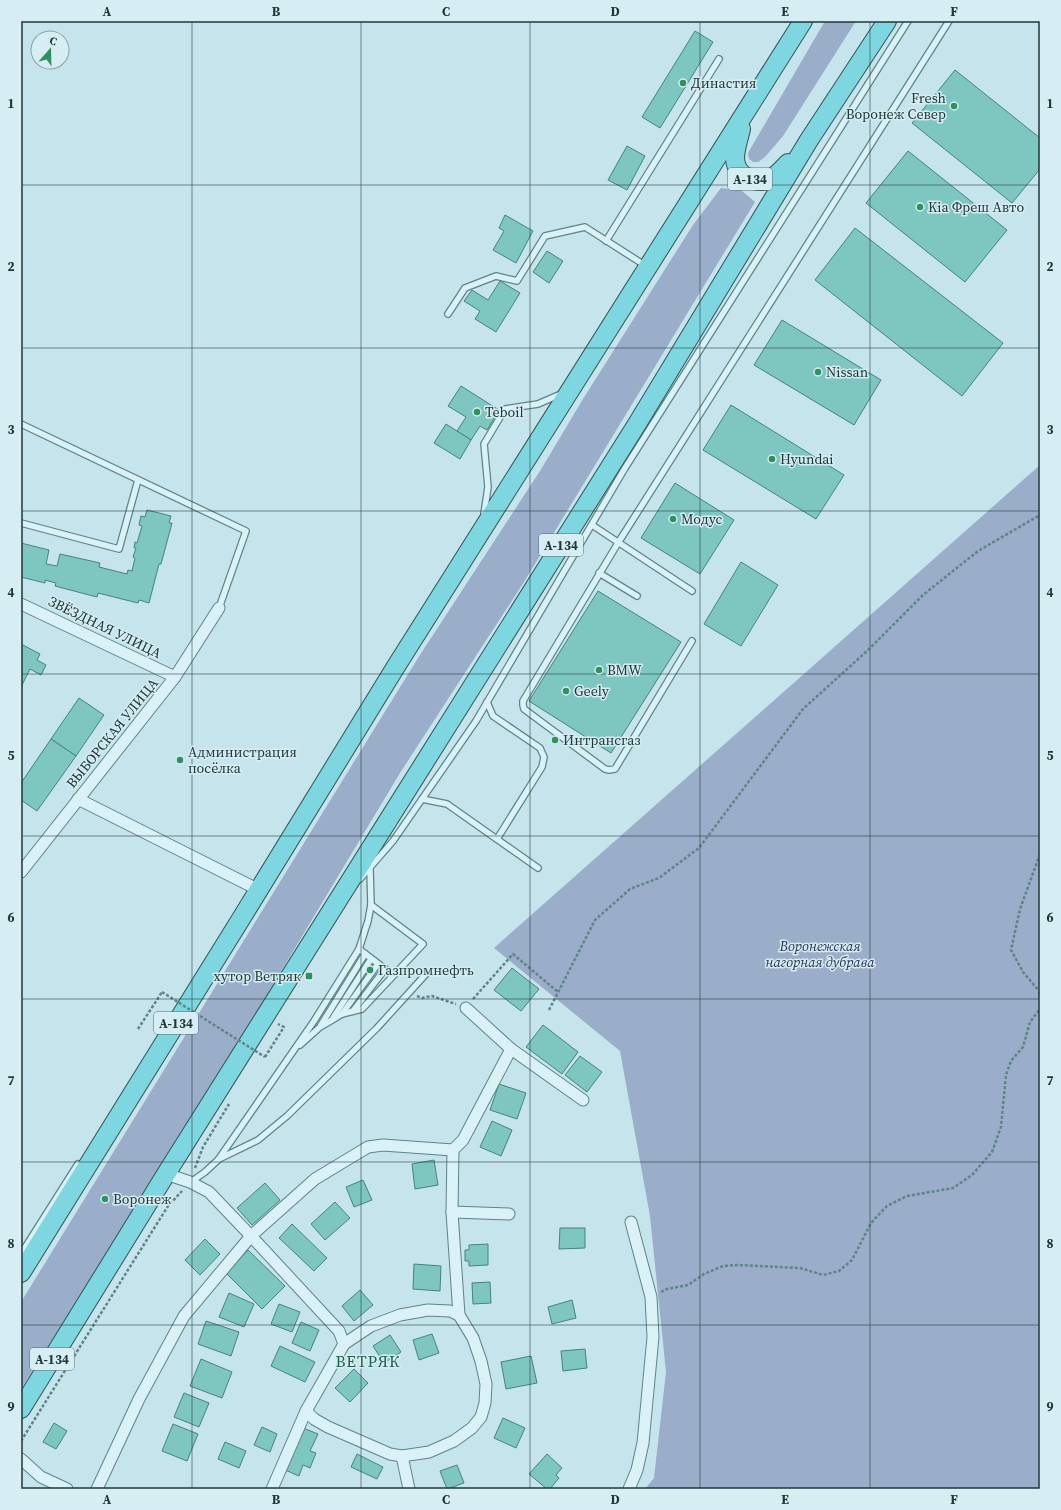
<svg xmlns="http://www.w3.org/2000/svg" width="1061" height="1510" viewBox="0 0 1061 1510" font-family="'Source Serif 4',serif">
	<rect width="100%" height="100%" fill="#c6e4eb"/>
	<g fill="#9aadc9">
		<path d="M825 21H856L783 136 765 157 758 162H753L749 159 748 153Z"/>
		<path d="M721 188 741 190 755 202 524 582 400 773 172 1153 141 1196 97 1269 21 1389V1302L418 658 540 471 583 399 693 225Z"/>
		<path d="M1040 465V1489H645L654 1478 666 1372 650 1216 620 1051 494 948Z"/>
	</g>
	<g fill="#7ec7c1" stroke="#44837c">
		<path d="M695 31 713 42 660 128 642 117Z"/>
		<path d="M955 70 1040 138V169L1012 203 912 123Z"/>
		<path d="M627 146 645 156 627 190 608 180Z"/>
		<path d="M908 151 1007 230 965 282 866 203Z"/>
		<path d="M505 215 533 231 516 263 493 250 504 231 499 228Z"/>
		<path d="M855 228 1003 343 962 396 815 280Z"/>
		<path d="M547 251 563 261 549 283 533 272Z"/>
		<path d="M500 281 520 293 496 332 475 319 480 311 464 301 472 290 488 300Z"/>
		<path d="M782 320 881 380 854 425 754 365Z"/>
		<path d="M461 386 499 410 487 430 480 426 471 440 457 431 466 417 448 406Z"/>
		<path d="M731 405 844 475 816 519 703 450Z"/>
		<path d="M446 424 471 440 460 459 434 443Z"/>
		<path d="M675 483 734 520 700 574 641 538Z"/>
		<path d="M147 510 171 516 169 523H172L161 564H159L149 603 139 600 138 603 98 593 97 597 55 586 56 583 45 580V583L21 577V543L49 550 46 564 57 566 60 554 100 563 99 567 127 574 128 570 132 571 135 558 133 557 136 548H134L135 542 137 543 142 526 139 525 141 516 145 517Z"/>
		<path d="M741 562 778 585 741 646 704 624Z"/>
		<path d="M598 591 681 642 611 753 529 701Z"/>
		<path d="M21 644 40 654 37 660 46 665 41 675 30 669 21 687Z"/>
		<path d="M79 698 104 715 76 756 51 739Z"/>
		<path d="M51 739 76 756 37 811 21 800V783Z"/>
		<path d="M512 968 539 989 521 1011 494 990Z"/>
		<path d="M543 1025 578 1052 562 1074 526 1047Z"/>
		<path d="M580 1056 602 1072 587 1092 565 1075Z"/>
		<path d="M499 1084 526 1093 517 1119 490 1110Z"/>
		<path d="M492 1121 512 1130 501 1156 480 1147Z"/>
		<path d="M434 1160 438 1185 415 1189 412 1164Z"/>
		<path d="M363 1180 372 1200 354 1207 346 1187Z"/>
		<path d="M265 1183 280 1200 252 1225 237 1208Z"/>
		<path d="M335 1202 350 1218 325 1240 311 1224Z"/>
		<path d="M292 1224 327 1258 314 1271 279 1238Z"/>
		<path d="M560 1228H585V1248L559 1249Z"/>
		<path d="M205 1239 220 1254 200 1275 185 1260Z"/>
		<path d="M488 1244V1265L469 1266V1261H465V1250H469V1245Z"/>
		<path d="M248 1250 285 1286 262 1309 226 1273Z"/>
		<path d="M414 1264 441 1266 440 1291 413 1289Z"/>
		<path d="M490 1282 491 1303 473 1304 472 1283Z"/>
		<path d="M360 1290 373 1305 354 1321 342 1306Z"/>
		<path d="M229 1293 254 1304 244 1327 219 1317Z"/>
		<path d="M572 1300 576 1318 552 1324 548 1307Z"/>
		<path d="M279 1304 300 1312 292 1332 271 1324Z"/>
		<path d="M206 1321 239 1332 231 1356 198 1344Z"/>
		<path d="M301 1322 319 1330 310 1351 292 1343Z"/>
		<path d="M432 1334 439 1353 419 1360 413 1340Z"/>
		<path d="M390 1335 401 1352 384 1363 373 1346Z"/>
		<path d="M280 1346 315 1362 305 1382 271 1366Z"/>
		<path d="M585 1349 587 1368 563 1371 561 1351Z"/>
		<path d="M531 1356 537 1383 506 1389 501 1362Z"/>
		<path d="M201 1359 232 1372 222 1398 190 1386Z"/>
		<path d="M354 1369 368 1383 350 1402 335 1388Z"/>
		<path d="M184 1393 209 1403 199 1427 174 1417Z"/>
		<path d="M503 1418 525 1428 516 1448 494 1438Z"/>
		<path d="M54 1423 67 1431 56 1449 43 1442Z"/>
		<path d="M173 1424 198 1434 187 1461 162 1451Z"/>
		<path d="M262 1427 277 1434 270 1452 254 1445Z"/>
		<path d="M303 1428 318 1434 310 1451 316 1453 310 1468 303 1465 299 1476 285 1470Z"/>
		<path d="M225 1442 246 1451 239 1468 218 1459Z"/>
		<path d="M357 1454 383 1467 377 1479 351 1467Z"/>
		<path d="M547 1454 562 1468 556 1475 559 1478 550 1489H547L529 1474Z"/>
		<path d="M457 1465 464 1483 447 1489 440 1471Z"/>
	</g>
	<g fill="none" stroke-linecap="round" stroke-linejoin="round">
		<defs>
			<g id="service">
				<path d="M606 241 719 59"/>
				<path d="M448 314 465 288 496 276 517 281 545 236 585 227 646 266"/>
				<path d="M21 424 246 531 219 608"/>
				<path d="M484 514 488 487 484 444 505 409 538 404 561 394"/>
				<path d="M21 523 119 549 138 480"/>
				<path d="M592 525 692 591"/>
				<path d="M599 573 637 596"/>
				<path d="M692 641 615 769 609 770 605 769 524 709 523 705V701L618 543 949 21"/>
				<path d="M487 702 493 716 540 748 544 757 542 767 497 839"/>
				<path d="M422 799 447 804 538 868"/>
				<path d="M360 879 393 841 476 721 625 468 908 21"/>
				<path d="M359 949 393 975"/>
				<path d="M353 1011 385 969"/>
				<path d="M342 1014 378 964"/>
				<path d="M333 1018 371 959"/>
				<path d="M321 1025 365 954"/>
				<path d="M300 1045 320 1027 332 1020 342 1014 362 1009 423 944 371 905"/>
				<path d="M219 1159 258 1140 287 1116 377 1028 426 974"/>
				<path d="M191 1182 205 1172 218 1160 314 1021 359 949 368 921 371 905 370 869"/>
				<path d="M21 1254 78 1164"/>
			</g>
			<g id="minor">
				<path d="M21 604 175 677"/>
				<path d="M78 799 259 890"/>
				<path d="M21 872 175 677 219 608"/>
				<path d="M511 1049 583 1100"/>
				<path d="M166 1174 190 1182 209 1192 251 1236 339 1331 344 1344"/>
				<path d="M452 1212 509 1214"/>
				<path d="M306 1411 314 1419 328 1427 390 1454 402 1456 429 1452 454 1441 472 1428 481 1417 485 1403 486 1384 481 1361 473 1338 459 1315 452 1212 453 1150 463 1140 511 1049 466 1008"/>
				<path d="M402 1456 409 1489"/>
				<path d="M21 1459 41 1477 67 1489"/>
				<path d="M97 1489 139 1399 184 1316 251 1236 315 1179 368 1147 383 1145 453 1150"/>
				<path d="M272 1489 306 1411 344 1344 371 1326 400 1315 428 1310 450 1311 459 1315"/>
				<path d="M629 1489 637 1470 643 1443 653 1337 651 1297 631 1222"/>
			</g>
			<g id="trunk">
				<path d="M741 129C739 138 735 149 735 159 736 177 758 186 772 178 778 174 783 168 788 163"/>
				<path d="M21 1273 239 922 395 668 803 21"/>
				<path d="M21 1409 166 1174 637 424 809 140 887 21"/>
			</g>
		</defs>
		<use href="#service" stroke="#5d8586" stroke-width="8"/>
		<use href="#minor" stroke="#5d8586" stroke-width="13"/>
		<use href="#trunk" stroke="#315452" stroke-width="20"/>
		<g stroke="#5d8586" stroke-width="2.5" stroke-dasharray="3 2" stroke-linecap="butt">
			<path d="M1040 854 1020 909 1011 950 1023 972 1039 991 1040 998"/>
			<path d="M417 996 422 998 432 996 456 1004"/>
			<path d="M473 999 513 954 558 992"/>
			<path d="M549 1010 595 920 630 889 659 878 699 848 803 709 867 651 923 595 978 551 1040 515"/>
			<path d="M138 1029 162 992"/>
			<path d="M265 1057 284 1027 278 1024"/>
			<path d="M195 1168 203 1147 229 1104"/>
			<path d="M661 1292 667 1289 688 1285 704 1274 723 1266 737 1265 800 1268 823 1275 839 1271 852 1260 871 1223 887 1206 907 1196 953 1188 972 1175 992 1152 1001 1127 1006 1075 1011 1061 1023 1047 1030 1022 1040 1009"/>
			<path d="M21 1441 168 1206 182 1191"/>
		</g>
		<use href="#service" stroke="#d9f1f7" stroke-width="5.5"/>
		<use href="#minor" stroke="#d9f1f7" stroke-width="11"/>
		<use href="#trunk" stroke="#7ed6e0" stroke-width="18"/>
		<path stroke="#5d8586" stroke-width="2.5" stroke-dasharray="3 2" stroke-linecap="butt" d="M162 992 265 1057"/>
	</g>
	<path fill="none" stroke="#203736" stroke-width="1" stroke-opacity="0.55" d="M192 21V1489M361 21V1489M530 21V1489M700 21V1489M870 21V1489M21 185H1040M21 348H1040M21 511H1040M21 674H1040M21 836H1040M21 999H1040M21 1162H1040M21 1325H1040"/>
	<g fill="#30915f" stroke="#d5edf3" stroke-width="1.5">
		<circle cx="683" cy="83" r="4"/>
		<circle cx="954" cy="106" r="4"/>
		<circle cx="920" cy="207" r="4"/>
		<circle cx="818" cy="372" r="4"/>
		<circle cx="477" cy="412" r="4"/>
		<circle cx="772" cy="459" r="4"/>
		<circle cx="673" cy="519" r="4"/>
		<circle cx="599" cy="670" r="4"/>
		<circle cx="566" cy="691" r="4"/>
		<circle cx="555" cy="740" r="4"/>
		<circle cx="180" cy="760" r="4"/>
		<circle cx="370" cy="970" r="4"/>
		<rect x="305" y="972" width="8" height="8" rx="2"/>
		<circle cx="105" cy="1199" r="4"/>
	</g>
	<g text-anchor="middle" dominant-baseline="central" stroke-width="3" stroke-linejoin="round" paint-order="stroke">
		<g fill="#d5edf3" stroke="#566e6f" stroke-width="1">
			<rect x="728" y="168" width="44" height="22" rx="3"/>
			<rect x="539" y="534" width="44" height="22" rx="3"/>
			<rect x="154" y="1012" width="44" height="22" rx="3"/>
			<rect x="30" y="1348" width="44" height="22" rx="3"/>
		</g>
		<g font-size="13" font-weight="bold" fill="#203736">
			<text x="750" y="179">А-134</text>
			<text x="561" y="545">А-134</text>
			<text x="176" y="1023">А-134</text>
			<text x="52" y="1359">А-134</text>
		</g>
		<g font-size="14" fill="#203736" stroke="#d5edf3" text-anchor="start">
			<text x="691" y="83">Династия</text>
			<text x="946" y="98" text-anchor="end">Fresh<tspan x="946" dy="16">Воронеж Север</tspan></text>
			<text x="928" y="207">Kia Фреш Авто</text>
			<text x="826" y="372">Nissan</text>
			<text x="485" y="412">Teboil</text>
			<text x="780" y="459">Hyundai</text>
			<text x="681" y="519">Модус</text>
			<text x="607" y="670">BMW</text>
			<text x="574" y="691">Geely</text>
			<text x="563" y="740">Интрансгаз</text>
			<text x="188" y="752">Администрация<tspan x="188" dy="16">посёлка</tspan></text>
			<text x="378" y="970">Газпромнефть</text>
			<text x="301" y="976" text-anchor="end">хутор Ветряк</text>
			<text x="113" y="1199">Воронеж</text>
		</g>
		<g font-size="14" fill="#203736" stroke="#d5edf3">
			<text transform="translate(105 627) rotate(26)">ЗВЁЗДНАЯ УЛИЦА</text>
			<text transform="translate(112 733) rotate(-51)">ВЫБОРСКАЯ УЛИЦА</text>
		</g>
		<g font-size="14" font-style="italic" fill="#273252" stroke="#d5edf3">
			<text x="820" y="946">Воронежская<tspan x="820" dy="16">нагорная дубрава</tspan></text>
		</g>
		<g font-size="16" letter-spacing="1" fill="#22614e" stroke="#d5edf3">
			<text x="368" y="1361">ВЕТРЯК</text>
		</g>
	</g>
	<rect width="1061" height="1510" fill="none" stroke="#d5edf3" stroke-width="44"/>
	<g transform="translate(50 50) rotate(20)"><circle r="19" fill="#d5edf3" stroke="#8da4a7"/>
	<path d="M0-3L7 15L0 10L-7 15Z" fill="#30915f"/>
	<text y="-6" font-size="11" font-weight="bold" text-anchor="middle" fill="#203736">С</text>
	</g>
	<rect x="22" y="22" width="1017" height="1466" fill="none" stroke="#203736" stroke-width="1.5"/>
	<g font-size="13" text-anchor="middle" font-weight="bold" fill="#203736">
		<text x="107" y="16">A</text>
		<text x="276" y="16">B</text>
		<text x="446" y="16">C</text>
		<text x="615" y="16">D</text>
		<text x="785" y="16">E</text>
		<text x="954" y="16">F</text>
		<text x="11" y="108">1</text>
		<text x="1050" y="108">1</text>
		<text x="11" y="271">2</text>
		<text x="1050" y="271">2</text>
		<text x="11" y="434">3</text>
		<text x="1050" y="434">3</text>
		<text x="11" y="597">4</text>
		<text x="1050" y="597">4</text>
		<text x="11" y="760">5</text>
		<text x="1050" y="760">5</text>
		<text x="11" y="922">6</text>
		<text x="1050" y="922">6</text>
		<text x="11" y="1085">7</text>
		<text x="1050" y="1085">7</text>
		<text x="11" y="1248">8</text>
		<text x="1050" y="1248">8</text>
		<text x="11" y="1411">9</text>
		<text x="1050" y="1411">9</text>
		<text x="107" y="1504">A</text>
		<text x="276" y="1504">B</text>
		<text x="446" y="1504">C</text>
		<text x="615" y="1504">D</text>
		<text x="785" y="1504">E</text>
		<text x="954" y="1504">F</text>
	</g>
</svg>
